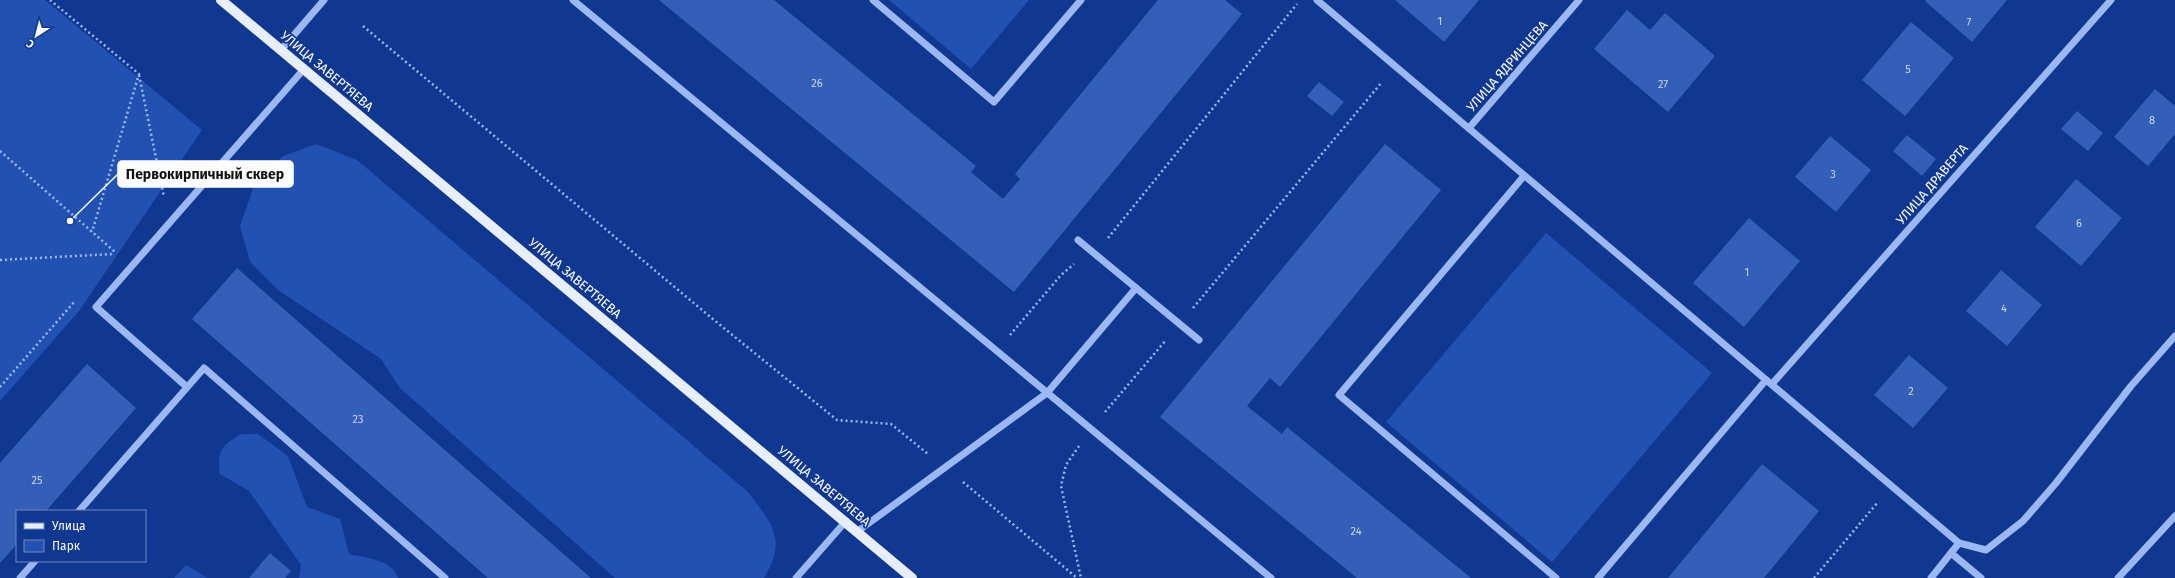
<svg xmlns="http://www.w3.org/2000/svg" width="2175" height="578" viewBox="0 0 2175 578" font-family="'Fira Sans',sans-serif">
	<rect width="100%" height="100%" fill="#103891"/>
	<g fill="#2251b1">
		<path d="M0 0H45L202 130 79 311 0 401Z"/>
		<path d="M889 0H1029L971 69Z"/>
		<path d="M316 144 357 160 748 492C773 525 787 539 764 578H615L400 388 381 359 278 290 250 262 240 226 254 186 283 156Z"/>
		<path d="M1546 233 1712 373 1552 562 1386 422Z"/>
		<path d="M241 434H258L288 456 307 507 340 519 349 554C365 558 392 559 398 578H299L301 565 249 491 220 474C217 451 221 446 241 434Z"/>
		<path d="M186 565 208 578H174Z"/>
	</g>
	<g fill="#345fb9">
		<path d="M659 0H774L976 166 971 172 1003 199 1020 179 1015 174 1158 0H1225L1242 14 1014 292Z"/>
		<path d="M1395 0H1479L1444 42Z"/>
		<path d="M1926 0H2007L1972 42 1925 1Z"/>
		<path d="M1627 10 1650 30 1665 13 1715 56 1668 112 1594 49Z"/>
		<path d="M1911 22 1954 58 1905 116 1862 80Z"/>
		<path d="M1319 82 1344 102 1332 116 1307 96Z"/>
		<path d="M2155 89 2175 106V134L2148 166 2114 137Z"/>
		<path d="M2077 111 2103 133 2088 151 2061 129Z"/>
		<path d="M1907 135 1936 159 1922 176 1893 151Z"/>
		<path d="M1830 136 1871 170 1836 212 1795 177Z"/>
		<path d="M1385 144 1441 190 1280 387 1270 378 1247 406 1282 434 1287 427 1471 578H1357L1160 417Z"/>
		<path d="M2076 179 2122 218 2081 266 2035 227Z"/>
		<path d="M1749 218 1800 261 1744 327 1693 283Z"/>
		<path d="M237 268 591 578H488L192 319Z"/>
		<path d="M2001 270 2042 305 2007 346 1966 311Z"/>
		<path d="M1909 355 1948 388 1913 428 1874 395Z"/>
		<path d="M87 364 136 408 46 511H17V544L0 563V463Z"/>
		<path d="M1762 464 1819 511 1764 578H1668Z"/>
		<path d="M270 553 291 571 285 578H249Z"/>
	</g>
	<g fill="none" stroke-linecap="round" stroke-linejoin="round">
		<g stroke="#9bb8f3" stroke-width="2.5" stroke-dasharray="2 3" stroke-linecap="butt">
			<path d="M50 0 139 74 92 232"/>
			<path d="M363 26 714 320 837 420 891 424 928 454"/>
			<path d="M139 75 164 197"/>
			<path d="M0 151 115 252"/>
			<path d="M1108 238 1297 4"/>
			<path d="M0 260 113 254"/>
			<path d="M1193 308 1382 82"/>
			<path d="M1010 335 1061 275 1074 264"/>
			<path d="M0 387 75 301"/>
			<path d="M1105 412 1166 340"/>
			<path d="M1079 446 1066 465 1061 486 1081 578"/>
			<path d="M963 482 1077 578"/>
			<path d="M1814 578 1878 502"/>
		</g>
		<g stroke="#9bb8f3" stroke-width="7">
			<path d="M573 0 1271 578"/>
			<path d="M873 0 994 102 1081 0"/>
			<path d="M1317 0 1959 543 1931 578"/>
			<path d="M281 50 324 0"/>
			<path d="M1469 128 1579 0"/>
			<path d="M1524 176 1339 395 1556 578"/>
			<path d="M1078 240 1199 340"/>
			<path d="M1772 384 2111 0"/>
			<path d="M187 387 96 307 304 69"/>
			<path d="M79 511 204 368 445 578"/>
			<path d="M858 531 1047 393 1136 288"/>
			<path d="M1959 543 1986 550 2023 521 2056 483 2131 386 2175 336"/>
			<path d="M1951 553 1981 578"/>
			<path d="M20 578 35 561"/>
			<path d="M796 578 846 521"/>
			<path d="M1598 578 1766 380"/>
			<path d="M2118 578 2175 516"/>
		</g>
		<path stroke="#e7eeff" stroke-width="10" d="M221 0 912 578"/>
	</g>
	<g text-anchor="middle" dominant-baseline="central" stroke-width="3.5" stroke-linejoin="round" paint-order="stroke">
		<g font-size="11" fill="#ccd7ee">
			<text x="1440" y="21">1</text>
			<text x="1969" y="22">7</text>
			<text x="1908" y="69">5</text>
			<text x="817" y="83">26</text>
			<text x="1663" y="84">27</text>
			<text x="2152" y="120">8</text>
			<text x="1833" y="174">3</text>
			<text x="2079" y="223">6</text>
			<text x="1747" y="272">1</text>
			<text x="2004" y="308">4</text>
			<text x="1911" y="391">2</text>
			<text x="358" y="419">23</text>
			<text x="37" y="480">25</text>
			<text x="1356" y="531">24</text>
		</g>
		<g font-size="13" fill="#fff" stroke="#103891">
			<text transform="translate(1507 66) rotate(-49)">УЛИЦА ЯДРИНЦЕВА</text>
			<text transform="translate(327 71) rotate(40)">УЛИЦА ЗАВЕРТЯЕВА</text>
			<text transform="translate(1932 184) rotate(-49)">УЛИЦА ДРАВЕРТА</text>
			<text transform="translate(575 278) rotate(40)">УЛИЦА ЗАВЕРТЯЕВА</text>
			<text transform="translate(824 486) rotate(40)">УЛИЦА ЗАВЕРТЯЕВА</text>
		</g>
	</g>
	<path fill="none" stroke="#fff" stroke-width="1.5" d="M70 221L118 174"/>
	<circle fill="#fff" stroke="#103891" stroke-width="1.5" cx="70" cy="221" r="4"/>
	<rect fill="#fff" stroke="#fff" stroke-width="1.5" x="118" y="161" width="175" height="26" rx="4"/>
	<g font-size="14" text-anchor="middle" font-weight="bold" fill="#111">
		<text x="205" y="179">Первокирпичный сквер</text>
	</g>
	<rect x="16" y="510" width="130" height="52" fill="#103891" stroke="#7088bd"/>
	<rect x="24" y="523" width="20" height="6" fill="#e7eeff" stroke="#7088bd"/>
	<text x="52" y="530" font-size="12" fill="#ffffff">Улица</text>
	<rect x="24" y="540" width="20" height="12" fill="#2251b1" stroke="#7088bd"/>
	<text x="52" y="550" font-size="12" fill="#ffffff">Парк</text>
	<g transform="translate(36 36) rotate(216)" stroke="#103891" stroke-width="3" paint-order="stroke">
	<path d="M0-3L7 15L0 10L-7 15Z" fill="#ffffff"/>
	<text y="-6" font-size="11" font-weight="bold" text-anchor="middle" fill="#ffffff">С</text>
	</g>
</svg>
